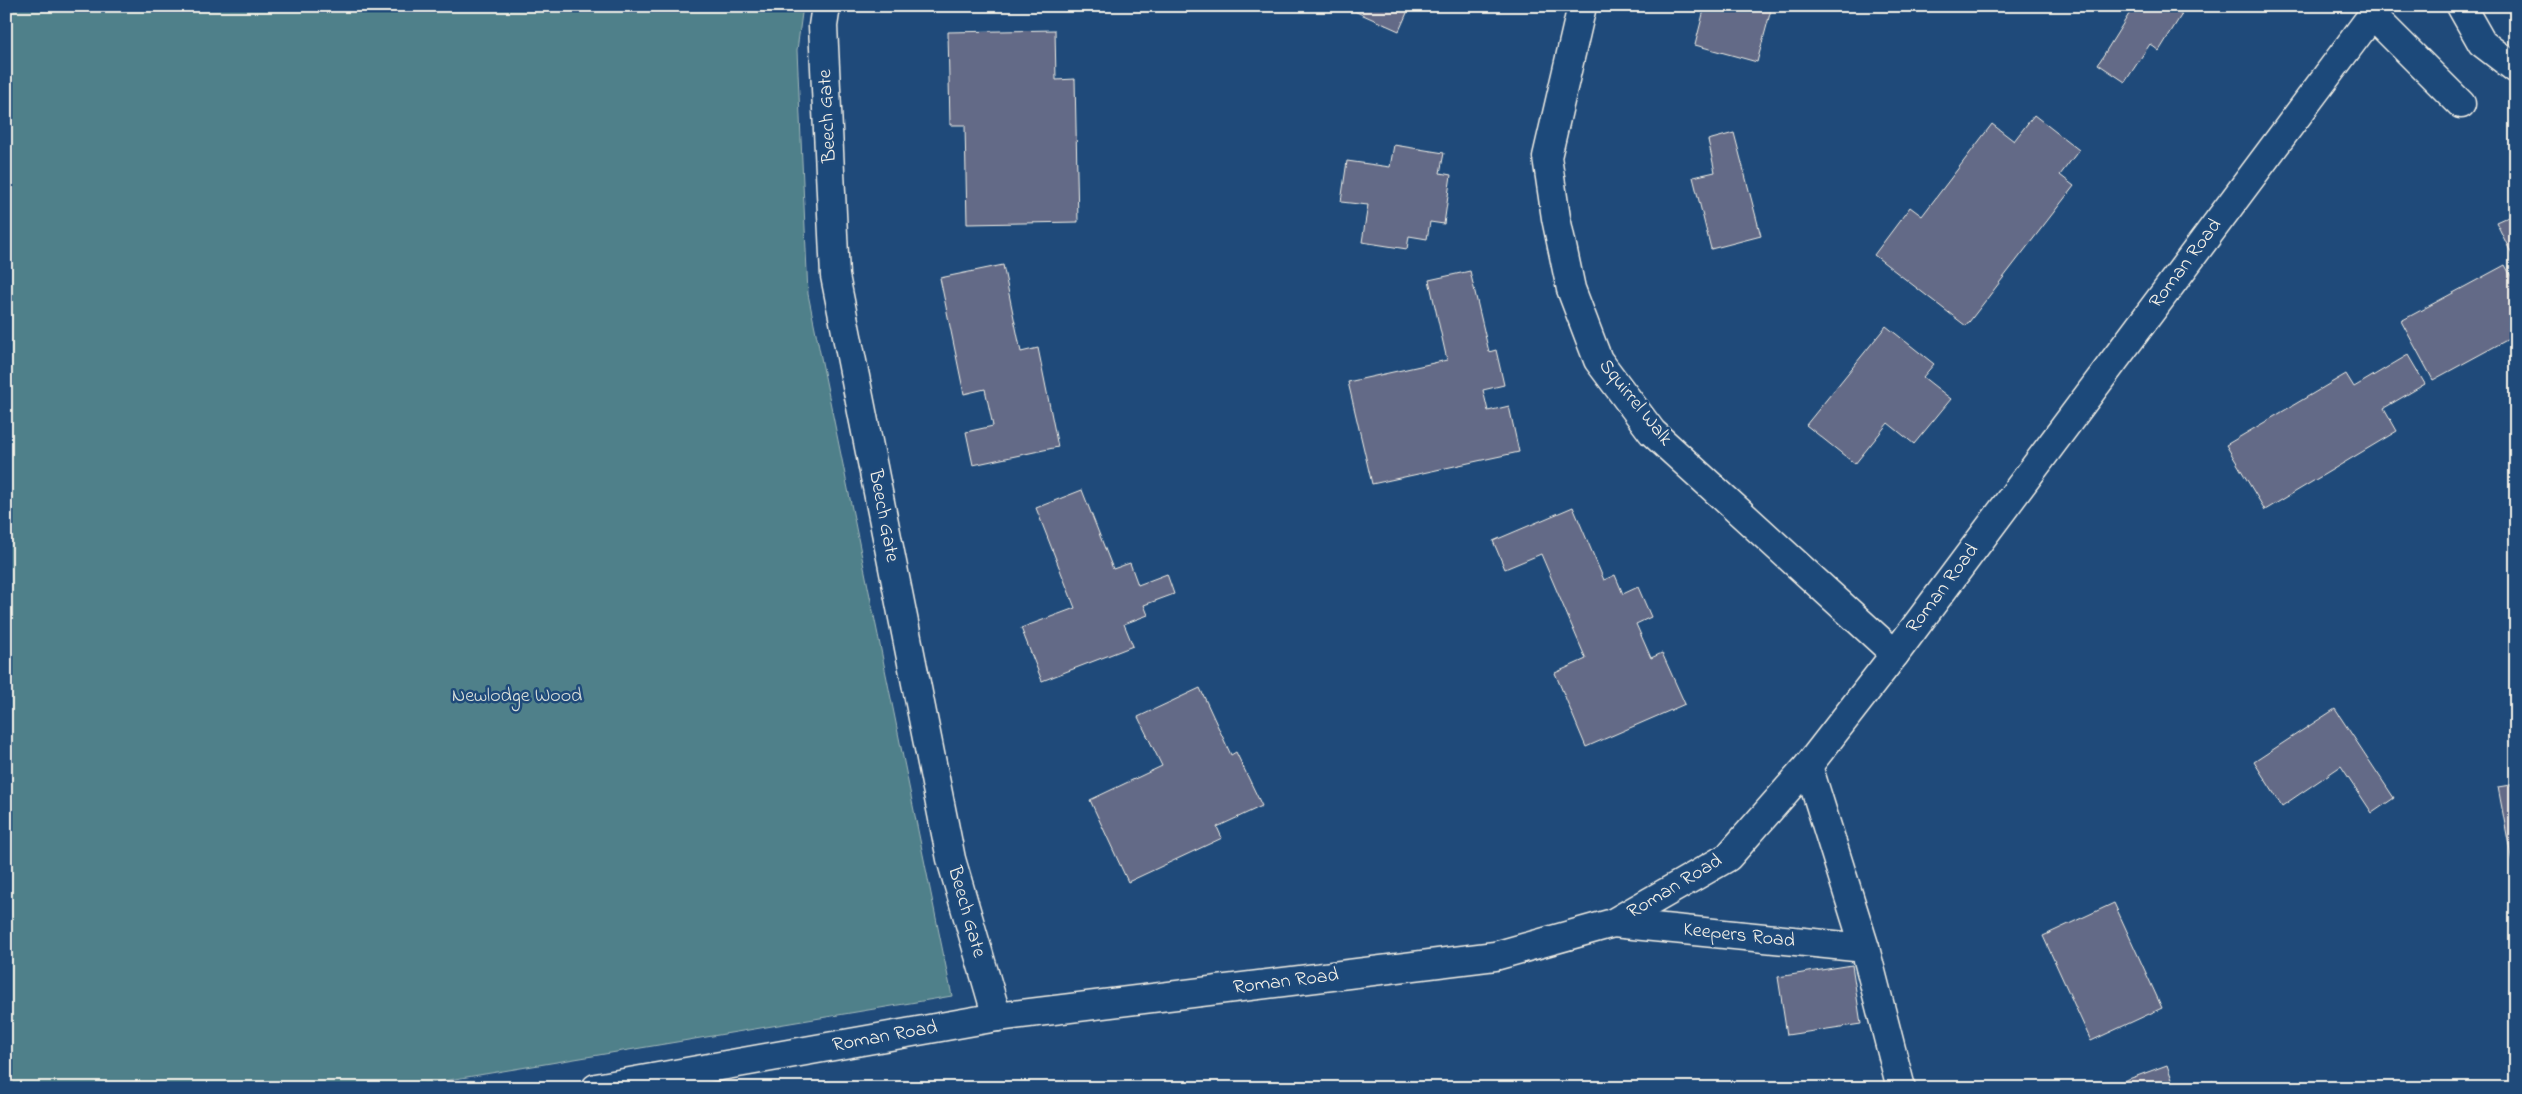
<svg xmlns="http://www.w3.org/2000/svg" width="2522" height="1094" viewBox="0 0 2522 1094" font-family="'Indie Flower',sans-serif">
	<rect width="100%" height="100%" fill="#1f4a7a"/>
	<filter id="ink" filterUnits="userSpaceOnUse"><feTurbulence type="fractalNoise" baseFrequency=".02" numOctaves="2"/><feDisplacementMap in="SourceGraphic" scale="10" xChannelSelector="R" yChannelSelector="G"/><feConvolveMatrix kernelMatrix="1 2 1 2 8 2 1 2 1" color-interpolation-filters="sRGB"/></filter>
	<g filter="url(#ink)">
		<path fill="#50808a" stroke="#a2b8b9" d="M6 6H803L797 50 808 294 952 996 401 1088H6Z"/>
		<g fill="#636b87" stroke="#f4f1e8">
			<path d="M1343 6H1410L1399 31Z"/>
			<path d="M1705 6H1772L1757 62 1695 45Z"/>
			<path d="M2134 6H2175L2173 9 2182 14 2159 51 2150 44 2125 82 2098 64Z"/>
			<path d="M1055 30 1056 80 1075 79 1078 222 967 224 965 125H950L948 32Z"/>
			<path d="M2034 115 2079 150 2060 175 2074 186 1966 326 1874 255 1910 207 1922 216 1992 124 2014 141Z"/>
			<path d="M1734 133 1761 236 1711 249 1693 177 1715 172 1708 140Z"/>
			<path d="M1394 145 1444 153 1440 173 1451 175 1444 224 1430 222 1427 239 1409 236 1407 249 1362 242 1368 205 1341 202 1347 161 1390 167Z"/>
			<path d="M2516 213V263L2496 222Z"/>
			<path d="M1003 265 1021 352 1038 348 1058 447 973 465 966 432 993 426 985 389 964 394 940 278Z"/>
			<path d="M2505 265 2516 285V335L2433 380 2401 321Z"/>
			<path d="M1470 271 1489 352 1496 350 1504 385 1483 390 1488 411 1509 406 1519 452 1372 484 1348 382 1447 360 1429 280Z"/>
			<path d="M1886 326 1934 364 1923 377 1951 399 1914 444 1888 423 1855 464 1806 425Z"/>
			<path d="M2408 355 2425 384 2384 408 2397 431 2265 510 2226 445 2346 374 2354 387Z"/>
			<path d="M1082 490 1113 569 1130 563 1138 585 1167 574 1174 594 1144 605 1148 615 1124 624 1133 646 1042 681 1021 628 1075 608 1036 508Z"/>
			<path d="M1573 507 1604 580 1615 575 1623 594 1638 587 1651 617 1636 624 1651 658 1662 653 1685 704 1586 747 1555 673 1586 659 1541 554 1505 569 1493 541Z"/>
			<path d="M1200 688 1231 755 1236 752 1262 806 1217 827 1222 838 1128 882 1090 800 1162 766 1138 717Z"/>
			<path d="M2335 709 2394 798 2372 813 2341 766 2282 806 2254 762Z"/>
			<path d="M2516 784V861L2512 862 2498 787Z"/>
			<path d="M2114 903 2162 1008 2091 1041 2043 936Z"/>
			<path d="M1852 965 1861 1024 1787 1035 1778 977Z"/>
			<path d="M2167 1065 2175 1088H2104Z"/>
			<path d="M2213 1081 2215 1088H2194Z"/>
		</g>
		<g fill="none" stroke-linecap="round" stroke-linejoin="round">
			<defs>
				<g id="street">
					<path d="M826 6 823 26 835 276 951 859 997 1017"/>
					<path d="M1582 6 1547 157 1556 218 1571 289 1598 360 1652 432 1895 654"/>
					<path d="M2461 6 2482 43 2516 69"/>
					<path d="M2372 15 2461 104"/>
					<path d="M1808 766 1865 948 1901 1088"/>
					<path d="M1613 923 1865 948"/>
					<path d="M596 1088 997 1017 1495 956 1613 923 1728 857 1808 766 1895 654 2379 6"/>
				</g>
			</defs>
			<use href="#street" stroke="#f4f1e8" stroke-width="31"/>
			<use href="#street" stroke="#1f4a7a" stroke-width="28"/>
		</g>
	</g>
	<g text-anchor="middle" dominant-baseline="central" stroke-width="5" stroke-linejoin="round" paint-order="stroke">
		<g font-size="20" fill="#f4f1e8" stroke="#1f4a7a">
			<text transform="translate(828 116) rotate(-93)">Beech Gate</text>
			<text transform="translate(2186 264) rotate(-53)">Roman Road</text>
			<text transform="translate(1635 403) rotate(51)">Squirrel Walk</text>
			<text transform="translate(883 516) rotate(79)">Beech Gate</text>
			<text transform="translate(1943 589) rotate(-53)">Roman Road</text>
			<text transform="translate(1675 887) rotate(-31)">Roman Road</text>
			<text transform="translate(966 912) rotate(74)">Beech Gate</text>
			<text transform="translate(1739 936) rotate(6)">Keepers Road</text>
			<text transform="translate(1286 982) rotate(-7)">Roman Road</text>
			<text transform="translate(885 1037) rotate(-10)">Roman Road</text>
		</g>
		<g font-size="20" fill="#dbe0da" stroke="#1f4a7a">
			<text x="517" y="696">Newlodge Wood</text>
		</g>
	</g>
	<rect width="2522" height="1094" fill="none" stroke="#1f4a7a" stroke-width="25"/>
	<rect x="12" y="12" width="2497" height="1069" fill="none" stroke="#f4f1e8" stroke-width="2" filter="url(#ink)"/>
</svg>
